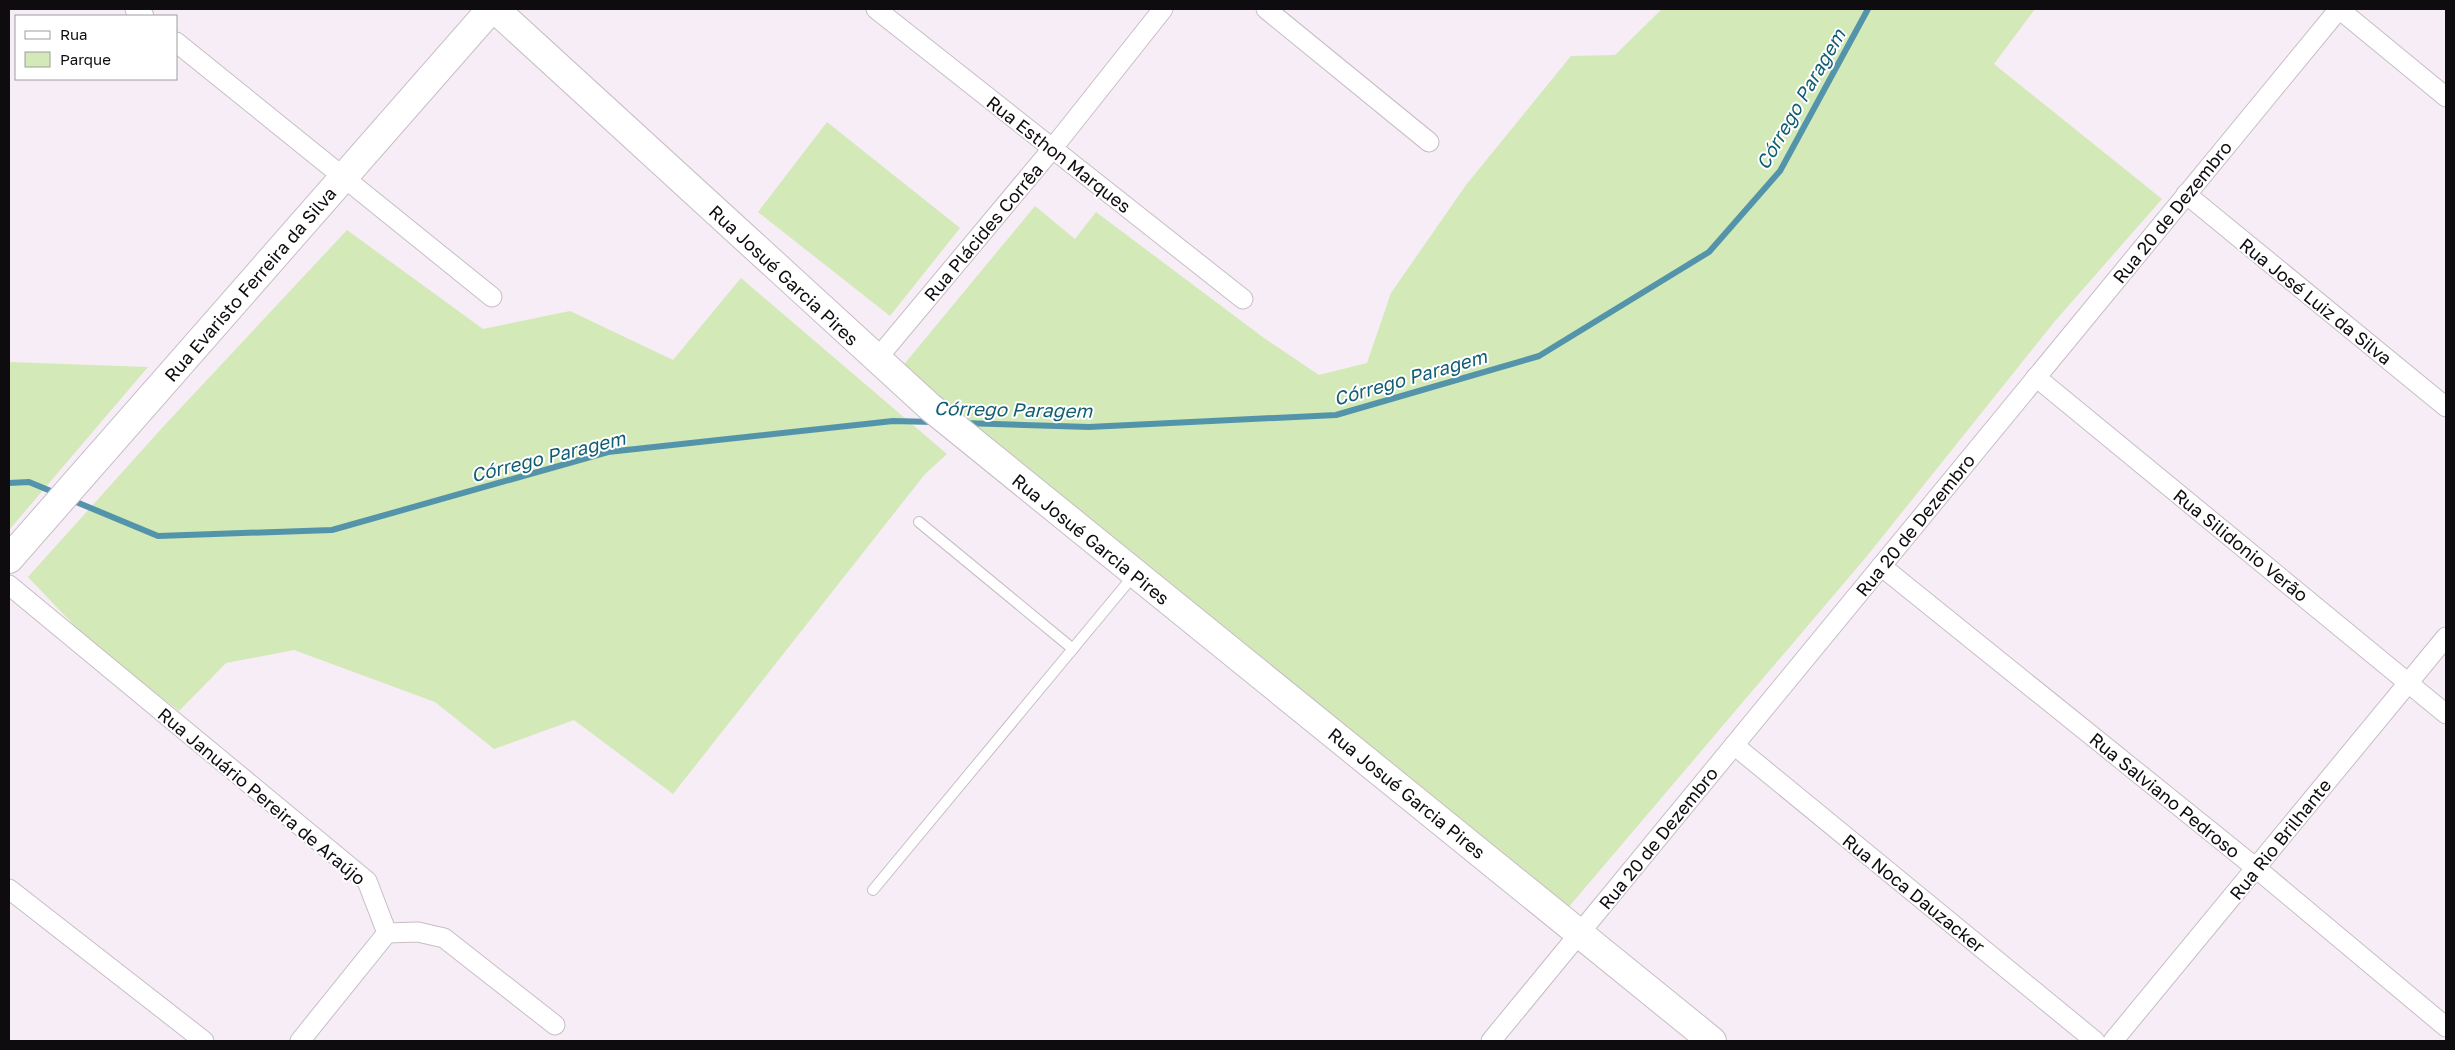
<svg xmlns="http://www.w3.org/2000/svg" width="2455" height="1050" viewBox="0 0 2455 1050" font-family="'Golos Text',sans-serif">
	<rect width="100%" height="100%" fill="#f7edf6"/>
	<g fill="#d3e9b7">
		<path d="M1662 9H2035L1994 64 2162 199 2055 321 1867 556 1567 909 901 368 1035 206 1075 239 1096 212 1264 338 1319 375 1367 363 1391 293 1466 185 1571 56 1615 55Z"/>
		<path d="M827 122 960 228 890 316 758 212Z"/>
		<path d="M347 230 483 329 570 311 673 360 741 278 947 454 925 474 673 794 574 720 494 749 435 702 294 650 226 663 179 711 90 642 28 577 162 428Z"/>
		<path d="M9 362 148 367 9 530Z"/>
	</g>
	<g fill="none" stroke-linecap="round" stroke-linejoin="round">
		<g stroke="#5494ab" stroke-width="6">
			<path d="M964 423 1089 427 1336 415 1539 356 1709 252 1780 171 1868 9"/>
			<path d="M9 483 29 482 58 494"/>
			<path d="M69 499 158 536 332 530 608 452 893 421 934 422"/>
		</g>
		<defs>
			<g id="lane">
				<path d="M919 522 1073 649"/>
				<path d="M873 890 1134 575"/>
			</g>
			<g id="street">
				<path d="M135 9 144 16"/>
				<path d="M876 9 1243 299"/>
				<path d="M1266 9 1429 142"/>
				<path d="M2339 9 2446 97"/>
				<path d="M176 42 492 297"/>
				<path d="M2186 194 2446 407"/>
				<path d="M876 360 1052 149 1163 9"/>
				<path d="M2036 377 2446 714"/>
				<path d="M1881 566 2256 868 2446 1027"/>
				<path d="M9 585 367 881 387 933"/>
				<path d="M1734 745 2095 1041"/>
				<path d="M9 889 204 1041"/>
				<path d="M387 933 418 932 444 938 555 1025"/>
				<path d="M300 1041 387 933"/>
				<path d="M1491 1041 2339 9"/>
				<path d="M2113 1041 2446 637"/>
			</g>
			<g id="secondary">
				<path d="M495 9 930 407 1712 1041"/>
				<path d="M9 559 491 9"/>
			</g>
		</defs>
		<use href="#lane" stroke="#c7bdc6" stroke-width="12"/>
		<use href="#street" stroke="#c7bdc6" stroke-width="21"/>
		<use href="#secondary" stroke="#c7bdc6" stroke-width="30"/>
		<use href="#lane" stroke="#fff" stroke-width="10"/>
		<use href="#street" stroke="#fff" stroke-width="19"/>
		<use href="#secondary" stroke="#fff" stroke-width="28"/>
	</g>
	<g text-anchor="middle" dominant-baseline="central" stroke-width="4" stroke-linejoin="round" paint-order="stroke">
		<g font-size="18" fill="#0f0c0f" stroke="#fff">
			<text transform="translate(1059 154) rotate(38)">Rua Esthon Marques</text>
			<text transform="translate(2172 212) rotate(-51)">Rua 20 de Dezembro</text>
			<text transform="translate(983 232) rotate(-50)">Rua Plácides Corrêa</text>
			<text transform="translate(784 275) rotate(43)">Rua Josué Garcia Pires</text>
			<text transform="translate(250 284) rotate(-49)">Rua Evaristo Ferreira da Silva</text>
			<text transform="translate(2316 301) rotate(39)">Rua José Luiz da Silva</text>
			<text transform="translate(1915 525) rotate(-51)">Rua 20 de Dezembro</text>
			<text transform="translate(1091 539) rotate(39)">Rua Josué Garcia Pires</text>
			<text transform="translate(2241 545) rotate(39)">Rua Silidonio Verão</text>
			<text transform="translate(1407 793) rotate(39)">Rua Josué Garcia Pires</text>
			<text transform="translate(2165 795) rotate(39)">Rua Salviano Pedroso</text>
			<text transform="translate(262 796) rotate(40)">Rua Januário Pereira de Araújo</text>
			<text transform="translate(1658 838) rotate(-51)">Rua 20 de Dezembro</text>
			<text transform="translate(2280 839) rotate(-51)">Rua Rio Brilhante</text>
			<text transform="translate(1914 893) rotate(39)">Rua Noca Dauzacker</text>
		</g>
		<g font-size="19" font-style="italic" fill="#115e74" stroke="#fff">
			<text transform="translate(1800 99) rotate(-60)">Córrego Paragem</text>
			<text transform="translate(1410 377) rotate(-16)">Córrego Paragem</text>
			<text transform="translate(1013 409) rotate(1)">Córrego Paragem</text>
			<text transform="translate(548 456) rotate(-14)">Córrego Paragem</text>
		</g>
	</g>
	<rect width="2455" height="1050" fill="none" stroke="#0f0c0f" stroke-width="20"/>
	<rect x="15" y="15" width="162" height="65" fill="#ffffff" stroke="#9f9e9f"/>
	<rect x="25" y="31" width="25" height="8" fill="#ffffff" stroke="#9f9e9f"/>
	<text x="60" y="40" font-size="15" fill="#0f0c0f">Rua</text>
	<rect x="25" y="52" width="25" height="15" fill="#d3e9b7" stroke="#9f9e9f"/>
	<text x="60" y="65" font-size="15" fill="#0f0c0f">Parque</text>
</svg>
